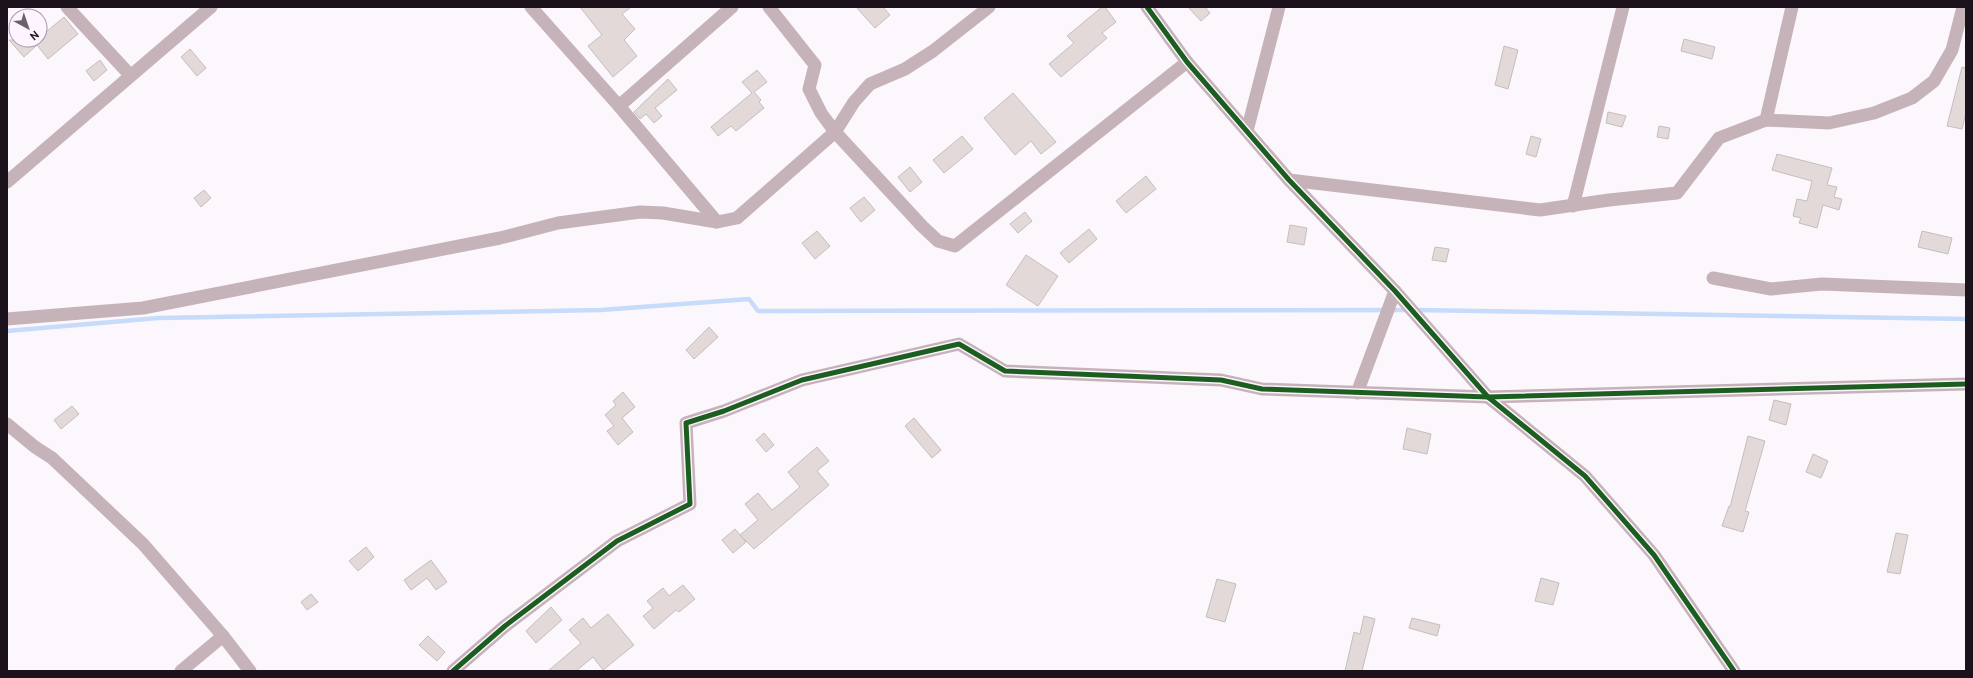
<svg xmlns="http://www.w3.org/2000/svg" width="1973" height="678" viewBox="0 0 1973 678" font-family="Overpass,sans-serif">
	<rect width="100%" height="100%" fill="#fcf7fc"/>
	<g fill="none" stroke-linecap="round" stroke-linejoin="round">
		<g stroke="#c7dbfb" stroke-width="4.5">
			<path d="M1416 310 1966 319"/>
			<path d="M7 331 158 318 601 310 749 299 758 311 1408 310"/>
		</g>
	</g>
	<g fill="#e2d9d8" stroke="#c6bebd">
		<path d="M580 7H631L622 14 635 29 624 40 637 56 613 77 588 46 602 35Z"/>
		<path d="M856 7H883L890 15 875 28Z"/>
		<path d="M1102 7H1105L1116 22 1102 33 1107 38 1061 77 1049 64 1074 43 1067 36Z"/>
		<path d="M1188 7H1205L1210 13 1201 21Z"/>
		<path d="M64 17 78 34 48 59 37 45 24 57 9 40H40V37Z"/>
		<path d="M1684 39 1715 47 1712 59 1681 51Z"/>
		<path d="M1504 46 1518 50 1508 89 1495 85Z"/>
		<path d="M190 49 206 68 197 76 181 57Z"/>
		<path d="M100 60 107 70 94 81 86 71Z"/>
		<path d="M1962 67 1966 68V113L1962 129 1947 126Z"/>
		<path d="M757 70 767 82 754 92 761 100 759 102 764 108 736 131 731 126 718 136 711 127 752 93 742 82Z"/>
		<path d="M668 79 677 90 655 108 662 116 654 123 646 114 640 119 634 112Z"/>
		<path d="M1013 93 1056 142 1041 154 1031 141 1015 155 984 118Z"/>
		<path d="M1608 112 1626 116 1622 127 1606 123Z"/>
		<path d="M1659 126 1670 128 1668 139 1657 137Z"/>
		<path d="M962 136 973 149 944 173 933 160Z"/>
		<path d="M1531 136 1541 139 1536 157 1526 154Z"/>
		<path d="M1777 154 1832 168 1827 185 1837 187 1834 197 1842 199 1839 210 1823 205 1817 228 1799 223 1801 218 1793 216 1797 199 1807 201 1812 181 1772 170Z"/>
		<path d="M910 167 922 182 910 192 898 177Z"/>
		<path d="M1146 176 1156 189 1126 213 1116 201Z"/>
		<path d="M204 190 211 198 201 207 194 198Z"/>
		<path d="M864 197 875 210 861 222 850 208Z"/>
		<path d="M1025 212 1032 221 1018 233 1010 224Z"/>
		<path d="M1290 225 1307 228 1304 245 1287 242Z"/>
		<path d="M1089 229 1097 239 1069 263 1060 253Z"/>
		<path d="M817 231 830 246 815 259 802 243Z"/>
		<path d="M1922 231 1952 238 1948 254 1918 247Z"/>
		<path d="M1435 247 1449 249 1446 262 1432 260Z"/>
		<path d="M1026 255 1058 276 1038 306 1006 285Z"/>
		<path d="M709 327 718 337 694 359 686 350Z"/>
		<path d="M623 392 635 407 622 418 633 432 618 445 607 431 614 426 605 415 616 405 613 401Z"/>
		<path d="M1774 400 1791 404 1786 425 1769 420Z"/>
		<path d="M72 406 79 414 61 429 54 420Z"/>
		<path d="M914 418 941 450 932 458 905 426Z"/>
		<path d="M1407 428 1431 434 1427 454 1403 449Z"/>
		<path d="M764 433 774 445 766 452 756 440Z"/>
		<path d="M1748 436 1765 441 1745 511 1749 512 1743 532 1722 526 1729 506 1730 507Z"/>
		<path d="M817 447 829 461 817 471 829 485 754 549 740 535 758 520 745 504 758 493 772 510 781 503 800 487 788 472Z"/>
		<path d="M1813 454 1828 461 1821 478 1806 472Z"/>
		<path d="M735 529 746 542 733 553 722 540Z"/>
		<path d="M1896 533 1908 535 1900 574 1887 572Z"/>
		<path d="M366 547 374 557 358 571 349 561Z"/>
		<path d="M431 560 447 582 436 590 427 578 411 590 404 580Z"/>
		<path d="M1541 578 1559 583 1553 605 1535 601Z"/>
		<path d="M1217 579 1236 584 1225 622 1206 617Z"/>
		<path d="M683 585 695 599 679 612 676 610 654 629 643 616 653 608 647 601 663 588 669 596Z"/>
		<path d="M311 594 318 602 307 610 301 602Z"/>
		<path d="M551 607 562 620 536 643 526 631Z"/>
		<path d="M608 614 634 645 603 670 593 657 576 671H548L581 643 569 630 583 618 591 628Z"/>
		<path d="M1364 616 1375 619 1362 671H1345L1354 632 1360 634Z"/>
		<path d="M1412 618 1440 625 1437 636 1409 628Z"/>
		<path d="M428 636 445 652 437 661 419 645Z"/>
	</g>
	<g fill="none" stroke-linecap="round" stroke-linejoin="round">
		<g stroke="#c6b3b9" stroke-width="13">
			<path d="M67 7 130 75"/>
			<path d="M531 7 619 106 717 222 737 218 835 132 854 102 870 84 905 69 933 51 989 7"/>
			<path d="M769 7 815 65 809 89 821 113 835 132 922 226 938 241 955 246 1187 62"/>
			<path d="M1147 7 1187 62 1289 180 1395 291 1488 397 1585 476 1654 555 1734 671"/>
			<path d="M619 106 732 7"/>
			<path d="M1766 120 1792 7"/>
			<path d="M1247 131 1279 7"/>
			<path d="M1289 180 1540 210 1609 200 1677 193 1719 138 1766 120 1829 123 1874 113 1912 98 1934 81 1952 50 1963 7"/>
			<path d="M7 182 211 7"/>
			<path d="M1573 206 1623 7"/>
			<path d="M1713 278 1771 289 1822 284 1966 290"/>
			<path d="M7 319 143 308 500 238 558 223 640 212 663 213 717 222"/>
			<path d="M1357 393 1395 291"/>
			<path d="M7 424 35 447 52 458 143 544 223 636 250 671"/>
			<path d="M181 671 223 636"/>
			<path d="M453 671 505 626 617 541 690 504 686 423 724 411 802 380 959 344 1005 371 1221 380 1262 389 1488 397 1966 384"/>
		</g>
		<defs>
			<g id="cycleway">
				<path d="M1147 7 1187 62 1289 180 1395 291 1488 397 1585 476 1654 555 1734 671"/>
				<path d="M453 671 505 626 617 541 690 504 686 423 724 411 802 380 959 344 1005 371 1221 380 1262 389 1488 397 1966 384"/>
			</g>
		</defs>
		<use href="#cycleway" stroke="#fef4ff" stroke-width="8"/>
		<use href="#cycleway" stroke="#1b5e20" stroke-width="5"/>
	</g>
	<rect width="1973" height="678" fill="none" stroke="#1b121b" stroke-width="16"/>
	<g transform="translate(28 28) rotate(140)"><circle r="19" fill="#fef4ff" stroke="#a39aa4"/>
	<path d="M0-3L7 15L0 10L-7 15Z" fill="#6a626a"/>
	<text y="-6" font-size="11" font-weight="bold" text-anchor="middle" fill="#1b121b">N</text>
	</g>
</svg>
